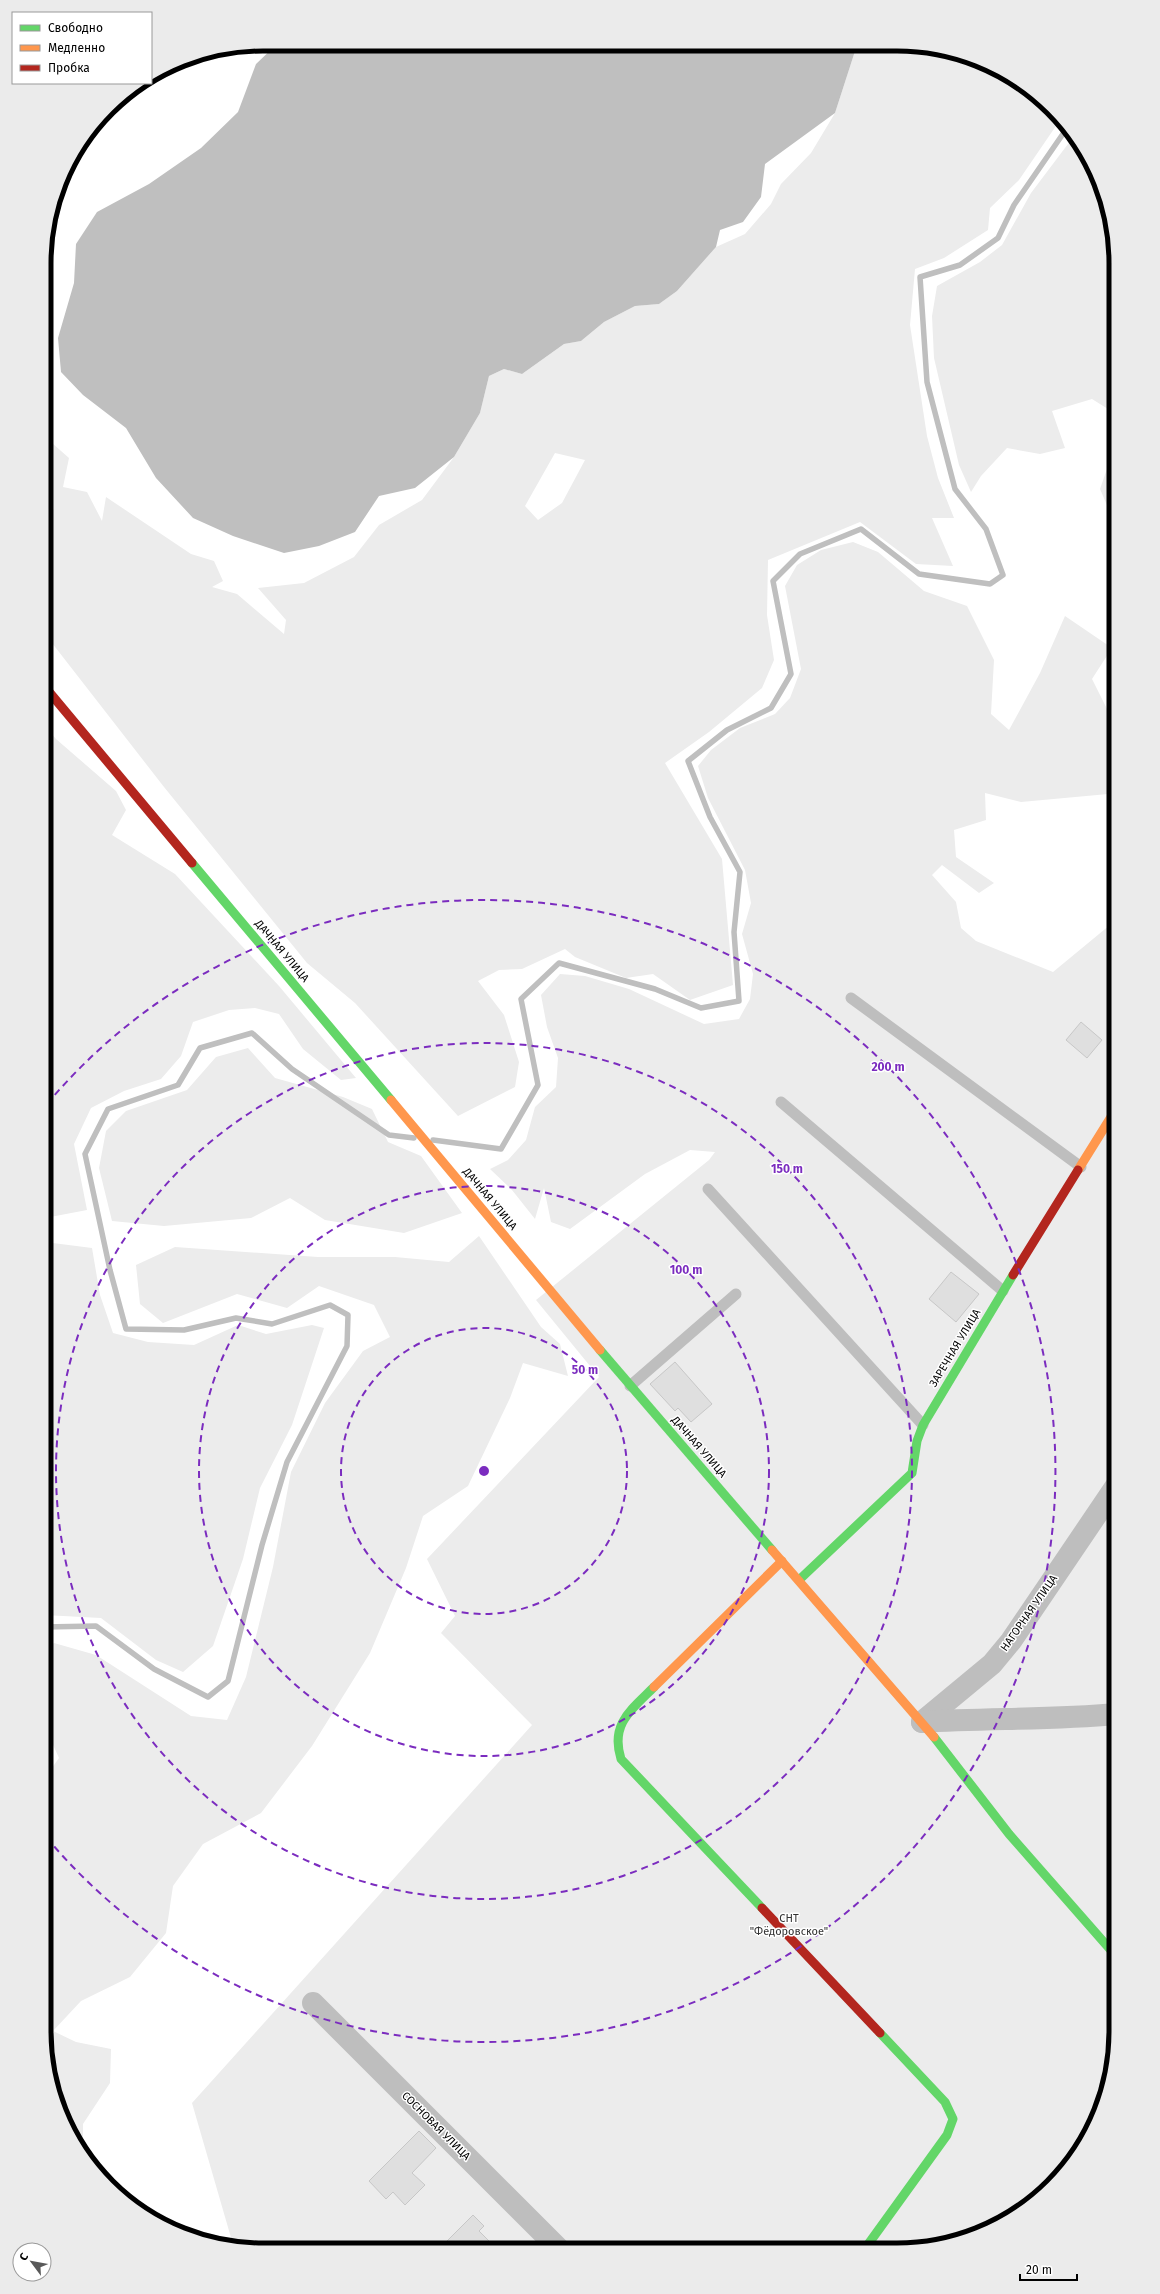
<svg xmlns="http://www.w3.org/2000/svg" width="1160" height="2294" viewBox="0 0 1160 2294" font-family="'Fira Sans',sans-serif">
	<rect width="100%" height="100%" fill="#fff"/>
	<g fill="#ececec" fill-rule="evenodd">
		<path d="M856 48H940L994 67 1042 98 1060 120 1019 180 990 208 988 230 944 258 915 269 910 325 927 436 938 478 954 518H932L953 566 916 564 860 522 768 560 767 615 774 660 762 688 709 732 665 763 722 859 733 985 690 1000 653 974 626 978 575 957 565 949 522 969 499 970 478 981 504 1015 519 1062 515 1087 458 1116 355 1003 307 963 164 787 45 634 46 450 52 443 69 458 63 487 87 492 102 521 106 497 191 554 214 561 223 581 212 587 237 594 284 634 286 620 258 588 304 583 354 557 379 525 422 500 454 457 480 413 489 376 504 369 522 374 564 344 581 341 604 322 635 306 659 304 677 291 716 247 745 234 771 204 781 184 811 153 835 113ZM555 453 585 460 562 503 538 520 525 506Z"/>
		<path d="M1074 136 1079 141 1104 193 1116 263V414L1092 399 1052 411 1065 448 1040 454 1007 448 981 476 971 492 959 465 934 358 932 316 937 286 980 262 1002 245 1031 193Z"/>
		<path d="M1116 435V526L1100 489 1113 452Z"/>
		<path d="M853 542 878 552 924 591 967 606 994 660 991 714 1009 730 1040 673 1065 616 1112 648 1092 679 1116 727V796L1108 794 1021 802 985 793 986 820 954 830 956 857 994 883 979 893 942 865 932 875 956 902 961 928 976 941 1053 972 1116 920V2046L1099 2115 1071 2165 1019 2213 967 2238 897 2250 234 2248 192 2103 532 1725 441 1633 455 1616 427 1559 599 1377 536 1300 709 1160 715 1152 690 1150 645 1174 570 1229 551 1222 544 1188 535 1219 512 1190 490 1169 508 1160 526 1140 535 1107 556 1087 558 1058 547 1027 541 995 560 974 585 976 629 989 704 1024 739 1019 750 999 753 974 742 934 751 903 745 870 708 798 698 766 711 750 740 728 775 714 790 698 801 669 785 586 797 565 821 550Z"/>
		<path d="M45 726 56 739 116 791 126 810 112 835 175 874 279 986 356 1078 341 1080 303 1049 279 1014 255 1008 229 1010 193 1022 181 1056 161 1079 124 1091 91 1108 74 1144 87 1210 45 1218Z"/>
		<path d="M248 1048 275 1078 343 1097 372 1109 388 1142 421 1156 462 1213 404 1233 325 1220 290 1198 251 1218 164 1226 112 1221 99 1168 106 1131 126 1111 187 1090 216 1057Z"/>
		<path d="M479 1236 541 1327 560 1344 568 1376 523 1363 510 1398 468 1486 423 1516 406 1568 370 1653 312 1746 261 1813 203 1844 173 1886 166 1933 130 1977 81 2001 53 2031 76 2042 111 2049 110 2083 83 2124V2155L56 2101 44 2031V1779L59 1758 44 1725V1652L54 1643 96 1655 191 1716 227 1720 246 1677 273 1567 291 1472 325 1403 363 1351 390 1337 374 1305 319 1286 287 1308 237 1294 163 1323 140 1304 136 1265 175 1247 318 1257H395L449 1262Z"/>
		<path d="M45 1242 92 1248 100 1295 113 1333 148 1342 194 1345 238 1325 266 1334 312 1325 324 1328 292 1425 260 1488 243 1559 213 1646 183 1672 156 1660 101 1618 44 1615Z"/>
	</g>
	<path fill="#bfbfbf" d="M277 44 856 48 835 113 765 164 761 197 743 222 720 230 716 247 677 291 659 304 635 306 604 322 581 341 564 344 522 374 504 369 489 376 480 413 454 457 415 488 379 496 355 532 319 546 284 553 233 536 193 518 156 478 126 428 83 395 61 372 58 338 74 283 76 244 97 212 149 184 201 148 238 112 256 64Z"/>
	<g fill="none" stroke-linecap="round" stroke-linejoin="round">
		<g stroke="#bfbfbf" stroke-width="5.5">
			<path d="M433 1140 501 1149 538 1085 521 999 559 963 655 989 701 1008 739 1001 734 932 740 872 710 817 688 761 727 730 771 708 791 674 773 581 800 554 861 529 919 574 990 584 1003 575 986 529 955 489 927 382 920 277 960 265 998 238 1014 205 1067 128"/>
			<path d="M44 1627 96 1626 154 1669 208 1697 228 1681 262 1545 287 1462 347 1346 348 1315 330 1305 272 1324 236 1318 184 1330 126 1329 110 1270 85 1154 108 1109 178 1085 200 1048 252 1033 292 1069 389 1135 414 1138"/>
			<path d="M44 1744V1742"/>
		</g>
	</g>
	<g fill="#dfdfdf" stroke="#c7c7c7">
		<path d="M1081 1022 1102 1040 1087 1058 1066 1040Z"/>
		<path d="M951 1272 979 1294 956 1322 929 1299Z"/>
		<path d="M675 1362 712 1404 691 1422 678 1408 675 1411 650 1384Z"/>
		<path d="M419 2131 436 2148 412 2173 425 2185 405 2205 393 2192 386 2199 369 2181Z"/>
		<path d="M473 2215 484 2226 479 2231 497 2249H439Z"/>
	</g>
	<g fill="none" stroke-linecap="round" stroke-linejoin="round">
		<g stroke="#bebebe" stroke-width="11">
			<path d="M851 998 1081 1167"/>
			<path d="M781 1102 1003 1291"/>
			<path d="M708 1189 923 1425"/>
			<path d="M630 1386 736 1294"/>
		</g>
		<g stroke="#bebebe" stroke-width="22">
			<path d="M922 1722 992 1664 1011 1641 1116 1486"/>
			<path d="M922 1722C987 1718 1052 1720 1116 1714"/>
			<path d="M313 2003 559 2249"/>
		</g>
		<g stroke="#63d668" stroke-width="9">
			<path d="M192 863 391 1100"/>
			<path d="M600 1350 772 1550"/>
			<path d="M799 1580 912 1473 917 1441 923 1425 1013 1275"/>
			<path d="M654 1687C631 1710 610 1724 621 1759L762 1908"/>
			<path d="M934 1737 1009 1834 1116 1956"/>
			<path d="M864 2250 947 2135 953 2119 945 2102 880 2033"/>
		</g>
		<g stroke="#ff974d" stroke-width="9">
			<path d="M391 1100 600 1350"/>
			<path d="M1078 1170 1116 1109"/>
			<path d="M772 1550 934 1737"/>
			<path d="M654 1687 782 1561"/>
		</g>
		<g stroke="#b3261e" stroke-width="9">
			<path d="M45 687 192 863"/>
			<path d="M1013 1275 1078 1170"/>
			<path d="M762 1908 880 2033"/>
		</g>
	</g>
	<g fill="none" stroke="#7b2cbf" stroke-width="2" stroke-dasharray="7 5">
		<circle cx="484" cy="1471" r="143"/>
		<circle cx="484" cy="1471" r="285"/>
		<circle cx="484" cy="1471" r="428"/>
		<path d="M47 1104A571 571 0 1 1 47 1838"/>
	</g>
	<g text-anchor="middle" dominant-baseline="central" stroke-width="3" stroke-linejoin="round" paint-order="stroke">
		<g font-size="11" fill="#000" stroke="#fff">
			<text transform="translate(282 951) rotate(50)">ДАЧНАЯ УЛИЦА</text>
			<text transform="translate(490 1199) rotate(50)">ДАЧНАЯ УЛИЦА</text>
			<text transform="translate(955 1348) rotate(-59)">ЗАРЕЧНАЯ УЛИЦА</text>
			<text transform="translate(699 1447) rotate(49)">ДАЧНАЯ УЛИЦА</text>
			<text transform="translate(1029 1613) rotate(-55)">НАГОРНАЯ УЛИЦА</text>
			<text transform="translate(436 2126) rotate(45)">СОСНОВАЯ УЛИЦА</text>
		</g>
		<g font-size="11" fill="#333" stroke="#fff">
			<text x="789" y="1918">СНТ<tspan x="789" dy="13">"Фёдоровское"</tspan></text>
		</g>
	</g>
	<path d="M0 0H1160V2294H0ZM263 51H897A212 212 0 0 1 1109 263V2031A212 212 0 0 1 897 2243H263A212 212 0 0 1 51 2031V263A212 212 0 0 1 263 51Z" fill="#ebebeb" fill-rule="evenodd"/>
	<path fill="none" stroke="#000" stroke-width="5" d="M263 51H897A212 212 0 0 1 1109 263V2031A212 212 0 0 1 897 2243H263A212 212 0 0 1 51 2031V263A212 212 0 0 1 263 51Z"/>
	<circle cx="484" cy="1471" r="6" fill="#7b2cbf" stroke="#fff" stroke-width="2"/>
	<g font-size="12" text-anchor="middle" font-weight="bold" fill="#7b2cbf" stroke="#fff" stroke-width="3" stroke-linejoin="round" paint-order="stroke">
		<text x="888" y="1071">200 m</text>
		<text x="787" y="1173">150 m</text>
		<text x="686" y="1274">100 m</text>
		<text x="585" y="1374">50 m</text>
	</g>
	<rect x="12" y="12" width="140" height="72" fill="#ffffff" stroke="#999999"/>
	<rect x="20" y="25" width="20" height="6" fill="#63d668" stroke="#999999"/>
	<text x="48" y="32" font-size="12" fill="#000000">Свободно</text>
	<rect x="20" y="45" width="20" height="6" fill="#ff974d" stroke="#999999"/>
	<text x="48" y="52" font-size="12" fill="#000000">Медленно</text>
	<rect x="20" y="65" width="20" height="6" fill="#b3261e" stroke="#999999"/>
	<text x="48" y="72" font-size="12" fill="#000000">Пробка</text>
	<g transform="translate(32 2262) rotate(302)"><circle r="19" fill="#ffffff" stroke="#999999"/>
	<path d="M0-3L7 15L0 10L-7 15Z" fill="#595959"/>
	<text y="-6" font-size="11" font-weight="bold" text-anchor="middle" fill="#000000">С</text>
	</g>
	<path d="M1020 2274v6h57v-6" fill="none" stroke="#000000" stroke-width="2"/>
	<text x="1026" y="2274" font-size="12" fill="#000000" stroke="#ffffff" stroke-width="3" paint-order="stroke">20 m</text>
</svg>
